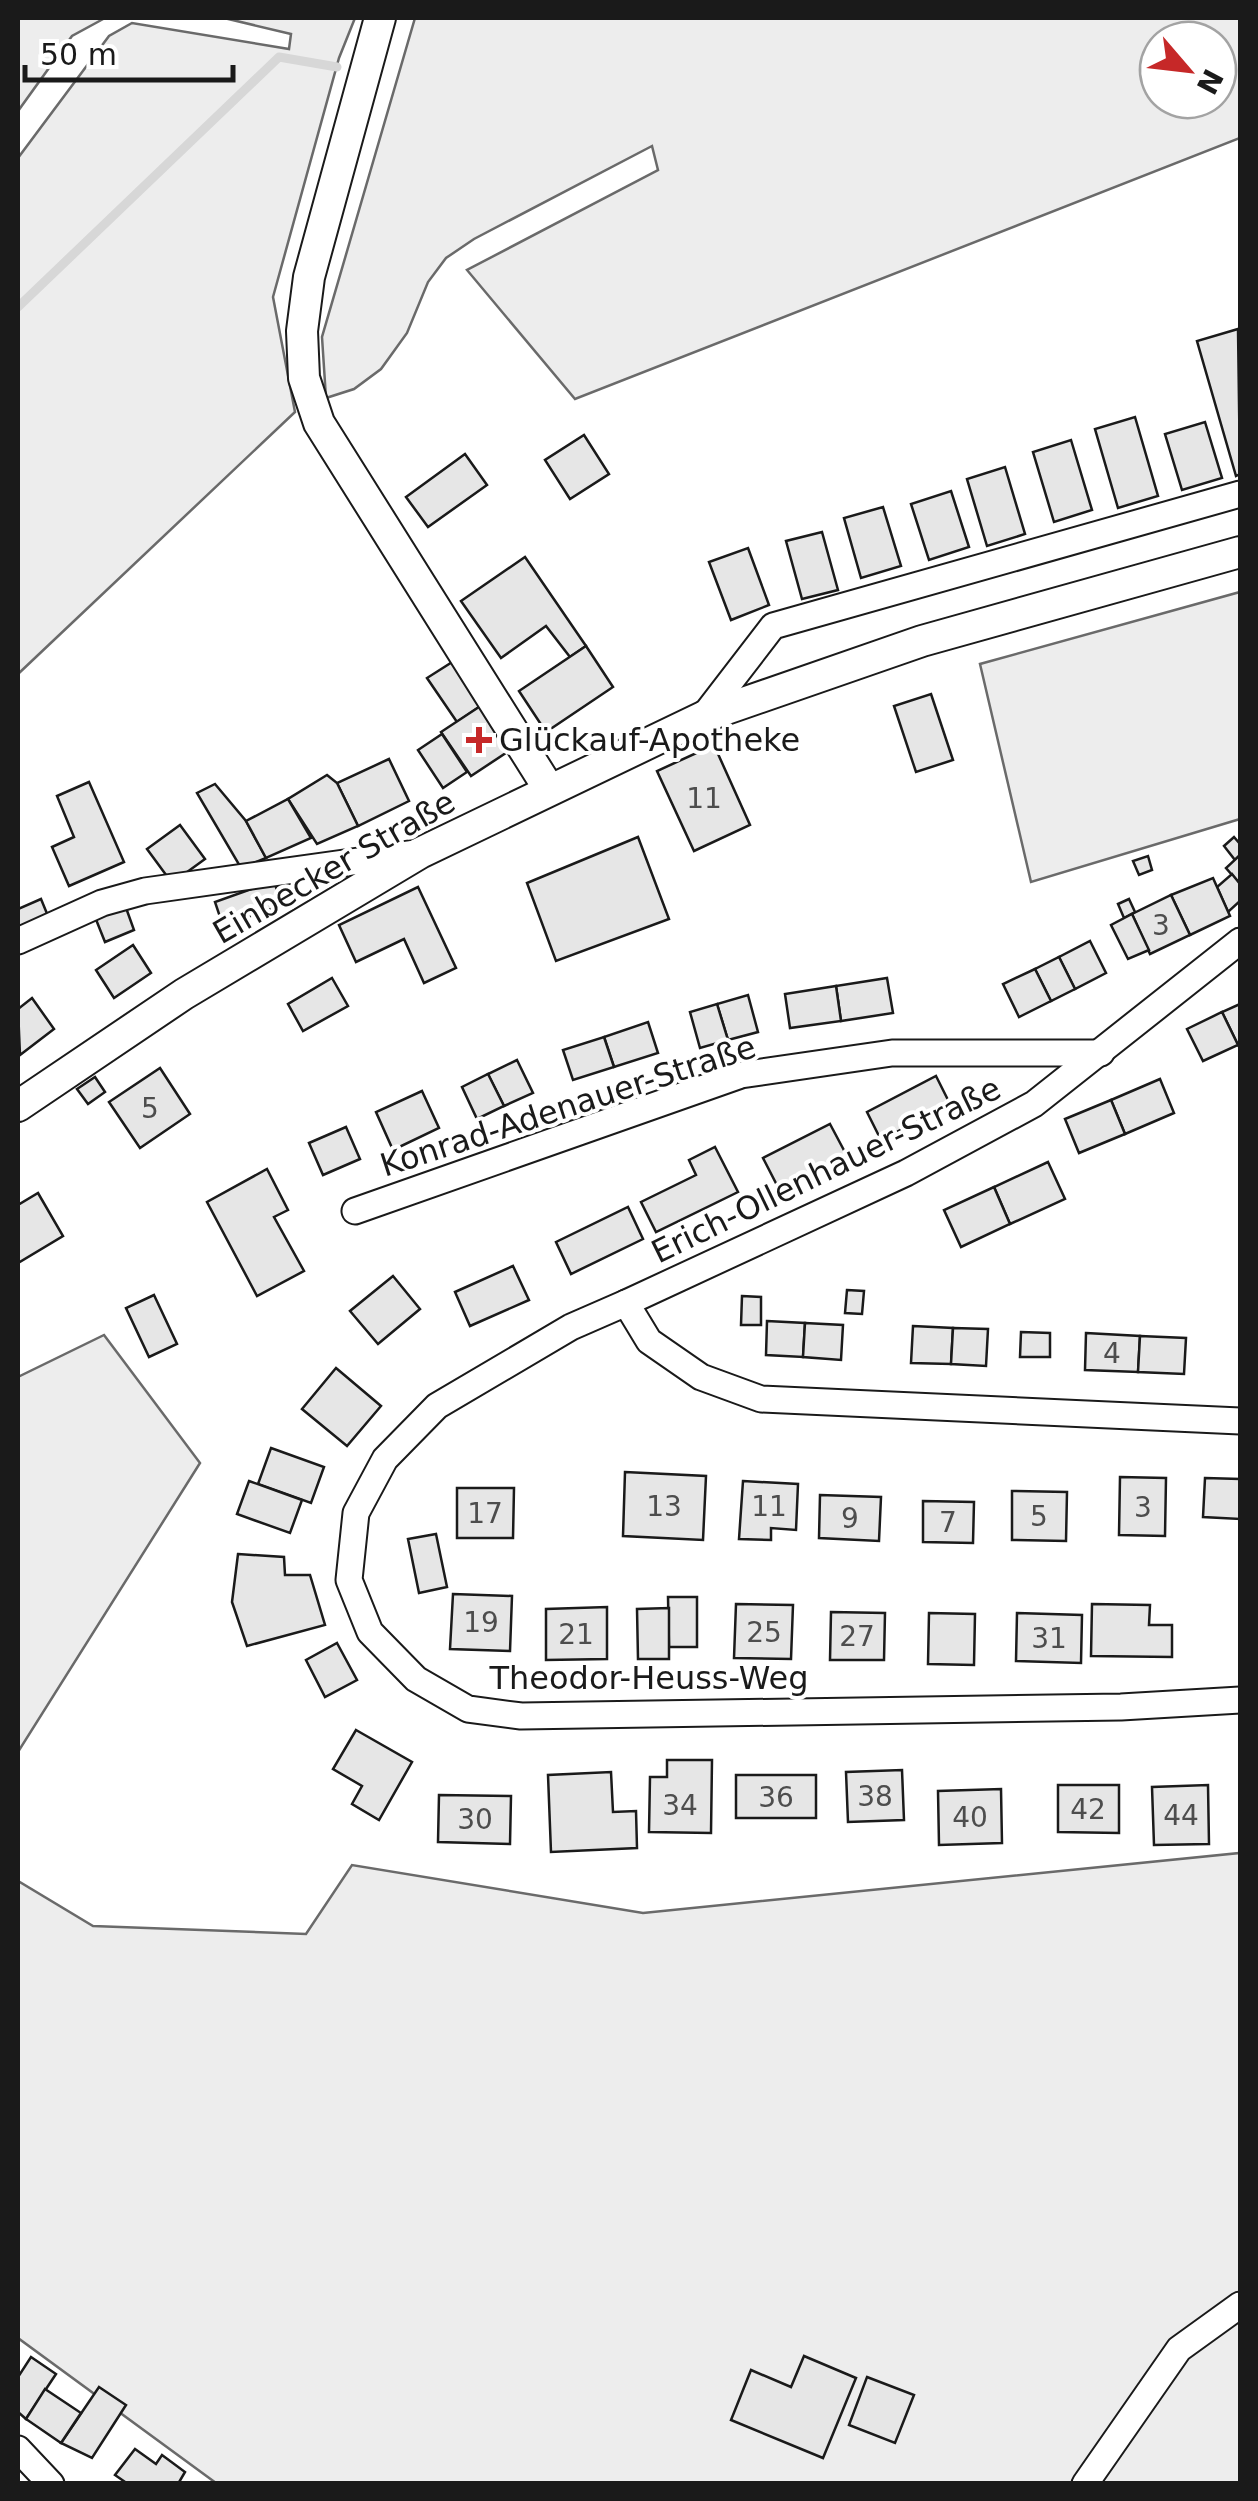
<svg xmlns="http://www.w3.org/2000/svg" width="1258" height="2501" viewBox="0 0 1258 2501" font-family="'DejaVu Sans',sans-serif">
	<rect width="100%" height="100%" fill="#fff"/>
	<g fill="#ededed" stroke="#6a6a6a" stroke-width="2.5" fill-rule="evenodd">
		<path d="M18 18H105L72 36 18 111Z"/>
		<path d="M224 18H355L339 58 273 297 295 412 18 674V158L109 36 132 23 289 49 291 34Z"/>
		<path d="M415 18H1240V138L575 399 467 270 658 170 652 146 474 239 446 258 428 282 407 333 381 369 354 389 326 398 322 337ZM1158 40H1218V100H1158Z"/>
		<path d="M1240 592V819L1031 882 980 664Z"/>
		<path d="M104 1335 200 1463 18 1752V1377Z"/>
		<path d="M1240 1853V2483H216L18 2338V1881L93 1926 306 1934 352 1865 643 1913Z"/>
	</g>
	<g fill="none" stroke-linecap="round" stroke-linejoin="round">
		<path stroke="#d7d7d7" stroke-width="9" d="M18 307 279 57 337 67"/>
	</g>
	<g fill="#e6e6e6" stroke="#1a1a1a" stroke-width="2.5">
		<path d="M1238 329 1240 474 1236 476 1197 341Z"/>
		<path d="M1135 417 1158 496 1118 508 1095 429Z"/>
		<path d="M1205 422 1222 478 1182 490 1165 434Z"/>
		<path d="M584 435 609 474 570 499 545 460Z"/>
		<path d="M1071 440 1092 510 1054 522 1033 452Z"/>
		<path d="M465 454 487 485 428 527 406 497Z"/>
		<path d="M1005 467 1025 534 987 546 967 479Z"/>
		<path d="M951 491 969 547 929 560 911 504Z"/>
		<path d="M883 507 901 566 861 578 844 518Z"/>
		<path d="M822 532 838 590 802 599 786 541Z"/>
		<path d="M748 548 769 605 731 620 709 562Z"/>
		<path d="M525 557 586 646 570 657 546 626 501 658 461 601Z"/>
		<path d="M586 646 613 687 546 732 519 691Z"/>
		<path d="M457 659 485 703 457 722 427 678Z"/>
		<path d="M931 694 953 760 916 772 894 706Z"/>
		<path d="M485 703 515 747 471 776 441 732Z"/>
		<path d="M442 734 467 772 443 788 418 750Z"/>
		<path d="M714 745 750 825 694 851 657 771Z"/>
		<path d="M389 759 409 801 358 826 337 783Z"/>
		<path d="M327 775 337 783 358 826 317 844 288 799Z"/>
		<path d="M89 782 124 862 69 886 52 847 74 837 57 796Z"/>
		<path d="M215 784 246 821 266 858 241 868 197 793Z"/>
		<path d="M288 799 311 838 266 858 246 821Z"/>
		<path d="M180 825 205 859 172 883 147 849Z"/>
		<path d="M638 837 669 919 556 961 527 883Z"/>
		<path d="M1234 837 1240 844V855L1235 860 1224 846Z"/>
		<path d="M1240 855V884L1226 868Z"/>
		<path d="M1148 856 1152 870 1139 875 1133 861Z"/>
		<path d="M1232 874 1240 884V901L1228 912 1217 887Z"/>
		<path d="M1213 878 1230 916 1190 935 1171 895Z"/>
		<path d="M274 881 282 905 223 926 215 902Z"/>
		<path d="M418 887 456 968 424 983 404 939 356 962 339 925Z"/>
		<path d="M1171 895 1190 935 1150 954 1132 914Z"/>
		<path d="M41 899 48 916 18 929V909Z"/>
		<path d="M1129 899 1135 912 1124 918 1118 904Z"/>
		<path d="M125 905 134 930 105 942 95 917Z"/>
		<path d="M1132 914 1149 950 1128 959 1111 925Z"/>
		<path d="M1090 941 1106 973 1075 989 1059 957Z"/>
		<path d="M133 945 151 973 114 998 96 970Z"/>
		<path d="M1059 957 1075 989 1051 1001 1035 969Z"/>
		<path d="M1035 969 1051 1001 1019 1017 1003 984Z"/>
		<path d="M332 978 348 1006 303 1031 288 1004Z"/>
		<path d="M887 978 893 1013 841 1021 836 986Z"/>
		<path d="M836 986 841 1021 790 1028 785 994Z"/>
		<path d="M748 995 758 1032 728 1040 717 1004Z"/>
		<path d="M32 998 54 1029 20 1055 18 1009Z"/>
		<path d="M717 1004 728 1040 700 1048 690 1012Z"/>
		<path d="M1240 1004V1043L1238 1045 1222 1012Z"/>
		<path d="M1222 1012 1238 1045 1203 1061 1187 1029Z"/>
		<path d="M648 1022 658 1053 614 1067 604 1037Z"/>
		<path d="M604 1037 614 1067 573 1080 563 1050Z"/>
		<path d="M517 1060 533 1093 504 1106 488 1074Z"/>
		<path d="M160 1068 190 1114 140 1148 109 1102Z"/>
		<path d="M488 1074 504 1106 477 1119 462 1087Z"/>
		<path d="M936 1076 950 1104 881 1140 867 1112Z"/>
		<path d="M95 1077 105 1092 88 1104 77 1089Z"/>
		<path d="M1160 1079 1174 1113 1125 1134 1111 1100Z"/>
		<path d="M422 1091 439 1128 393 1150 376 1112Z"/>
		<path d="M1111 1100 1125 1134 1079 1153 1065 1119Z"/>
		<path d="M830 1124 847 1156 780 1191 763 1158Z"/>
		<path d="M346 1127 360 1159 323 1175 309 1143Z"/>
		<path d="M715 1147 738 1192 656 1232 641 1202 696 1175 689 1160Z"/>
		<path d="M1048 1162 1065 1199 1010 1224 994 1187Z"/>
		<path d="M267 1169 288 1210 274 1217 304 1271 257 1296 207 1202Z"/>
		<path d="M994 1187 1010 1224 961 1247 944 1210Z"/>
		<path d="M38 1193 63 1236 18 1263V1205Z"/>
		<path d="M628 1207 643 1239 571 1274 556 1242Z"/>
		<path d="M513 1266 529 1300 470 1326 455 1292Z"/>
		<path d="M393 1276 420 1309 378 1344 350 1311Z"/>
		<path d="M847 1290 864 1291 862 1314 845 1313Z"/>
		<path d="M154 1295 177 1344 149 1357 126 1308Z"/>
		<path d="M742 1296 761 1297V1325H741Z"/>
		<path d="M767 1321 805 1323 803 1357 766 1355Z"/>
		<path d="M805 1323 843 1325 841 1360 803 1357Z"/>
		<path d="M913 1326 953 1328 951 1364 911 1363Z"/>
		<path d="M953 1328 988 1329 986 1366 951 1364Z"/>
		<path d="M1021 1332 1050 1333V1357H1020Z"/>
		<path d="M1086 1333 1140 1336 1138 1372 1085 1370Z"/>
		<path d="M1140 1336 1186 1338 1184 1374 1138 1372Z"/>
		<path d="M336 1368 381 1406 347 1446 302 1409Z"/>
		<path d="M271 1448 324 1467 311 1503 258 1484Z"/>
		<path d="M625 1472 706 1476 703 1540 623 1536Z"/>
		<path d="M1120 1477 1166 1478 1165 1536 1119 1535Z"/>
		<path d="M1205 1478 1240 1479V1519L1203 1517Z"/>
		<path d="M249 1481 302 1500 290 1533 237 1514Z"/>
		<path d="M743 1481 798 1484 796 1530 771 1528V1540L739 1539Z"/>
		<path d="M457 1488H514L513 1538H457Z"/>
		<path d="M1012 1491 1067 1492 1066 1541 1012 1540Z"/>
		<path d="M820 1495 881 1497 879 1541 819 1538Z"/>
		<path d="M923 1501 974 1502 973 1543 923 1542Z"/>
		<path d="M436 1534 447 1587 419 1593 408 1539Z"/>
		<path d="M238 1554 284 1557 285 1575H310L325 1625 247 1646 232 1602Z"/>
		<path d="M453 1594 512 1596 510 1651 450 1649Z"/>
		<path d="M668 1597H697V1647H669Z"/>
		<path d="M736 1604 793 1605 791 1659 734 1658Z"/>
		<path d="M1092 1604 1150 1605 1149 1625H1172V1657L1091 1656Z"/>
		<path d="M607 1607V1659L546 1660V1609Z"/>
		<path d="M669 1608V1659H638L637 1609Z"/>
		<path d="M831 1612 885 1613 884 1660H830Z"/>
		<path d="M929 1613 975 1614 974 1665 928 1664Z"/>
		<path d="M1017 1613 1082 1615 1081 1663 1016 1661Z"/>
		<path d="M337 1643 357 1680 325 1697 306 1660Z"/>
		<path d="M356 1730 412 1762 379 1820 352 1804 362 1786 333 1769Z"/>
		<path d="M667 1760H712L711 1833 649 1832 650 1777H667Z"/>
		<path d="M902 1770 904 1820 848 1822 846 1772Z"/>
		<path d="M611 1772 613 1812 636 1811 637 1848 551 1852 548 1775Z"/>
		<rect x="736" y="1775" width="80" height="43"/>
		<path d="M1058 1785H1119V1833L1058 1832Z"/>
		<path d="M1208 1785 1209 1844 1154 1845 1152 1787Z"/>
		<path d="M1001 1789 1002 1843 939 1845 938 1791Z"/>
		<path d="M439 1795 511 1796 510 1844 438 1842Z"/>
		<path d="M804 2356 856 2378 823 2458 731 2420 751 2370 791 2387Z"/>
		<path d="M31 2357 56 2374 26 2419 18 2412V2377Z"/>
		<path d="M867 2377 914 2395 895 2443 849 2425Z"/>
		<path d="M99 2387 126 2405 92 2458 61 2443Z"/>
		<path d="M45 2389 81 2413 61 2443 26 2419Z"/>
		<path d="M135 2449 156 2464 162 2455 185 2472 178 2484H128L115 2475Z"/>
	</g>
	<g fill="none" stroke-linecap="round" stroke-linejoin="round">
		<defs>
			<g id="minor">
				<path d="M703 717 773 626 1240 494"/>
				<path d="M18 941 102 903 145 891 416 853"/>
				<path d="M355 1211 741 1075 892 1053H1101"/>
				<path d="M626 1303 906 1173 1034 1104 1240 941"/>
				<path d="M1240 1421 761 1399 701 1377 649 1341 626 1303 571 1327 437 1406 385 1459 356 1513 349 1580 370 1632 416 1679 468 1709 521 1716 1121 1707 1240 1700"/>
				<path d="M18 2449 51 2484"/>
				<path d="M1085 2484 1179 2349 1240 2305"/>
			</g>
			<g id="tertiary">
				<path d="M380 18 309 277 302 331 304 378 319 423 549 789"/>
				<path d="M18 1106 184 994 420 853 703 717 922 641 1240 552"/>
			</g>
		</defs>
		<use href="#minor" stroke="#1a1a1a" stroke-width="29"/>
		<use href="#tertiary" stroke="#1a1a1a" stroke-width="34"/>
		<use href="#minor" stroke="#fff" stroke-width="25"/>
		<use href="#tertiary" stroke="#fff" stroke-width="30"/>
	</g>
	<path fill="#c62828" stroke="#fff" stroke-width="4" d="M474 725h10v10h10v10h-10v10h-10v-10h-10v-10h10z"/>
	<g text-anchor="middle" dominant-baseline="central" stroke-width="8" stroke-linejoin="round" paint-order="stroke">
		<g font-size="28" fill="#4d4d4d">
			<text x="704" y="798">11</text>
			<text x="1161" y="925">3</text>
			<text x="150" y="1108">5</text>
			<text x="1112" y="1353">4</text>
			<text x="664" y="1506">13</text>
			<text x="769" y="1506">11</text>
			<text x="1143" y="1507">3</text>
			<text x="485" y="1513">17</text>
			<text x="1039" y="1516">5</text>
			<text x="850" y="1518">9</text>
			<text x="948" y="1522">7</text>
			<text x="481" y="1622">19</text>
			<text x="764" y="1632">25</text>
			<text x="576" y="1634">21</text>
			<text x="857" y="1636">27</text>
			<text x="1049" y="1638">31</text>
			<text x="875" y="1796">38</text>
			<text x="776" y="1797">36</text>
			<text x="680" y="1805">34</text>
			<text x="1088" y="1809">42</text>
			<text x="1181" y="1815">44</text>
			<text x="970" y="1817">40</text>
			<text x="475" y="1819">30</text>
		</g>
		<g font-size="32" fill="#1a1a1a" stroke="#fff" text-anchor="start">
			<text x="499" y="740">Glückauf-Apotheke</text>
		</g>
		<g font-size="32" fill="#1a1a1a" stroke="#fff">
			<text transform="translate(334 867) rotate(-30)">Einbecker Straße</text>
			<text transform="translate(568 1106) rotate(-18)">Konrad-Adenauer-Straße</text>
			<text transform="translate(826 1170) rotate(-26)">Erich-Ollenhauer-Straße</text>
			<text x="649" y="1678">Theodor-Heuss-Weg</text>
		</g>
	</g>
	<rect width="1258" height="2501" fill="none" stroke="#1a1a1a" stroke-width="40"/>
	<g transform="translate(1188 70) rotate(118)"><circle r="48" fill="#ffffff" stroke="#a3a3a3" stroke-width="2.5"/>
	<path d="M0-8L18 38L0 25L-18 38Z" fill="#c62828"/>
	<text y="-15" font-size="28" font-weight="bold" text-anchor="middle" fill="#1a1a1a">N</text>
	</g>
	<path d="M25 65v15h208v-15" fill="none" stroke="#1a1a1a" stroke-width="5"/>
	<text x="40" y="65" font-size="30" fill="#1a1a1a" stroke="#ffffff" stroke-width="8" paint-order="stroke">50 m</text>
</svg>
